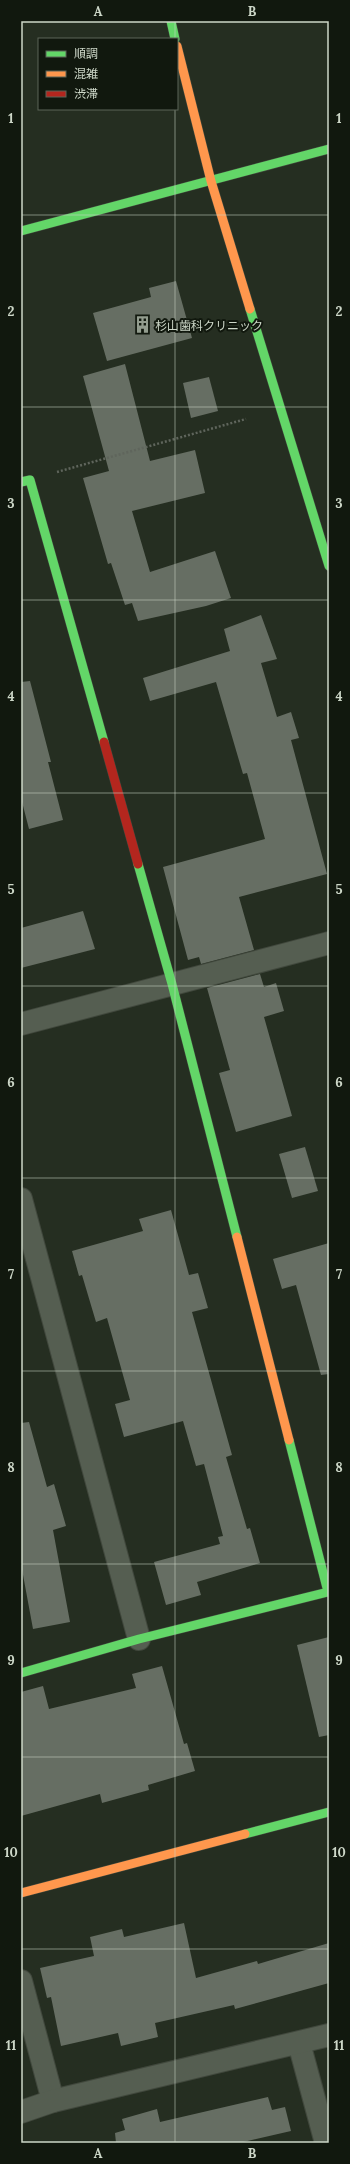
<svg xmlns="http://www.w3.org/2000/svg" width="350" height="2164" viewBox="0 0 350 2164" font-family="Lora,'Noto Sans JP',serif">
	<rect width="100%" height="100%" fill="#252e21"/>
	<g fill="#666e63">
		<path d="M176 281 192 338 107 361 93 313 151 297 149 288Z"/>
		<path d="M125 364 150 461 195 450 205 493 132 511 150 572 215 551 231 598 206 606 138 621 132 603 125 605 111 563 108 564 83 478 109 471 83 376Z"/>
		<path d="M209 377 218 411 191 418 183 383Z"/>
		<path d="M261 615 277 659 261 663 277 717 291 712 299 738 291 740 327 874 239 897 254 950 201 964 199 957 188 960 163 867 265 839 247 773 243 774 216 682 150 701 143 678 230 651 224 629Z"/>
		<path d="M30 681 51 762H48L63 820 29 829 21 798V682Z"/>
		<path d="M83 911 95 949 21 968V928Z"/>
		<path d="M260 974 264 987 276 983 284 1011 264 1017 292 1116 236 1132 219 1073 230 1070 207 988Z"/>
		<path d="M305 1147 318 1191 292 1198 279 1154Z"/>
		<path d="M171 1210 189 1275 198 1273 208 1308 192 1312 232 1455 226 1457 247 1529 250 1528 260 1563 197 1582 201 1595 166 1605 154 1562 220 1544 218 1537 223 1536 204 1464 196 1466 183 1421 124 1437 115 1404 130 1400 107 1318 96 1322 82 1275 79 1276 72 1251 143 1231 139 1219Z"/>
		<path d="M329 1243V1374L321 1375 296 1285 282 1289 273 1259Z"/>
		<path d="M29 1422 47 1487 54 1484 66 1526 53 1530 70 1622 33 1629 21 1564V1423Z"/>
		<path d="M329 1637V1735L319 1737 297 1645Z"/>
		<path d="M162 1666 184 1744 187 1743 195 1771 148 1785 149 1790 102 1803 100 1794 21 1816V1692L43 1686 49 1709 136 1688 132 1674Z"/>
		<path d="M184 1923 196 1978 257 1961 258 1964 329 1943V1983L235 2009 234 2005 155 2023 158 2037 121 2046 118 2033 61 2046 51 1997 47 1998 40 1968 94 1956 90 1937 122 1929 124 1937Z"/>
		<path d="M268 2097 272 2110 285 2107 291 2131 239 2143H116L115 2133 125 2130 122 2119 157 2109 160 2122Z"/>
	</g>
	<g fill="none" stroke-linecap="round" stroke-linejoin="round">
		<defs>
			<g id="street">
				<path d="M21 1024 329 943"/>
				<path d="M21 1199 139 1639"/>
				<path d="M21 1981 53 2101"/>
				<path d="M299 2043 326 2143"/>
				<path d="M21 2112 53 2101 329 2035"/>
			</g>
			<g id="fast">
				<path d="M171 21 175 39"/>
				<path d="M21 231 329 149"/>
				<path d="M250 309 329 566"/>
				<path d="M21 482 30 480 104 742"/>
				<path d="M138 864 172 984 237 1237"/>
				<path d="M21 1673 139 1639 328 1592 289 1440"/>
				<path d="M245 1834 329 1812"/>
			</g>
			<g id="slow">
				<path d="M177 46 211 181 250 309"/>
				<path d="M237 1237 289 1440"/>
				<path d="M21 1893 245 1834"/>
			</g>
			<path id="jam" d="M104 742 138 864"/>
		</defs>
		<use href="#street" stroke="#41483d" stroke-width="24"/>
		<use href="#fast" stroke="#41483d" stroke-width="10"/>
		<use href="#slow" stroke="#41483d" stroke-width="10"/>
		<use href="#jam" stroke="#41483d" stroke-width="10"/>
		<path stroke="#5f655c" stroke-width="2.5" stroke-dasharray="2 2" stroke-linecap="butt" d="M57 472 246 419"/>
		<use href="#street" stroke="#555e51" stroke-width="22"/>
		<use href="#fast" stroke="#63d668" stroke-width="9"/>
		<use href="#slow" stroke="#ff974d" stroke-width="9"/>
		<use href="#jam" stroke="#b3261e" stroke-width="9"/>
	</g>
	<path fill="none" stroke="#cdd7c8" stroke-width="1" stroke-opacity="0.55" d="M175 21V39M175 109V2143M21 215H329M21 407H329M21 600H329M21 793H329M21 986H329M21 1178H329M21 1371H329M21 1564H329M21 1757H329M21 1949H329"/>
	<defs>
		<symbol id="building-bare" viewBox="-9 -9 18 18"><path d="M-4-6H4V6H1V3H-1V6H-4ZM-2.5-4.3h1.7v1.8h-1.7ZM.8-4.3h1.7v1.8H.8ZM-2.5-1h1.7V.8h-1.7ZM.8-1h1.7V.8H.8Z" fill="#929c8e" stroke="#11180e" stroke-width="2.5" paint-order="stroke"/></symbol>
	</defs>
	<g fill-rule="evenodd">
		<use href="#building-bare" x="130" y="312" width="25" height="25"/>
	</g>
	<g text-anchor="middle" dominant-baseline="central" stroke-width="4" stroke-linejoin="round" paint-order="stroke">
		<g font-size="12" fill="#cdd7c8" stroke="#11180e" text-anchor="start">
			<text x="155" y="325">杉山歯科クリニック</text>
		</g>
	</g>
	<rect width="350" height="2164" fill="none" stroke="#11180e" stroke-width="44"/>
	<rect x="38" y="38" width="140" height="72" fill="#11180e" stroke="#5c6458"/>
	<rect x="46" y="51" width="20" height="6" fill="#63d668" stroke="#5c6458"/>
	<text x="74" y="58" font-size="12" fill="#cdd7c8">順調</text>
	<rect x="46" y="71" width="20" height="6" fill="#ff974d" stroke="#5c6458"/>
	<text x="74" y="78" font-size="12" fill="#cdd7c8">混雑</text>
	<rect x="46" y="91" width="20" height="6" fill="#b3261e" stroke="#5c6458"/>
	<text x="74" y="98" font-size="12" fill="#cdd7c8">渋滞</text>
	<rect x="22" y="22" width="306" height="2120" fill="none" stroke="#cdd7c8" stroke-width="1.5"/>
	<g font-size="13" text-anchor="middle" font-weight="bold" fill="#cdd7c8">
		<text x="98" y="16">A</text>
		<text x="252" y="16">B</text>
		<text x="11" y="123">1</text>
		<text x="339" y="123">1</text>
		<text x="11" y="316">2</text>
		<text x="339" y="316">2</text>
		<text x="11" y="508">3</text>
		<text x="339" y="508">3</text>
		<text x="11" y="701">4</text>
		<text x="339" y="701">4</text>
		<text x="11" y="894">5</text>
		<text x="339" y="894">5</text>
		<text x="11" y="1087">6</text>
		<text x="339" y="1087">6</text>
		<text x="11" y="1279">7</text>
		<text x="339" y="1279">7</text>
		<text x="11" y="1472">8</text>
		<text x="339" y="1472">8</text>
		<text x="11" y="1665">9</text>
		<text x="339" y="1665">9</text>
		<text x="11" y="1857">10</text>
		<text x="339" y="1857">10</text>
		<text x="11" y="2050">11</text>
		<text x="339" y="2050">11</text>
		<text x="98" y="2158">A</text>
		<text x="252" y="2158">B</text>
	</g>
</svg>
